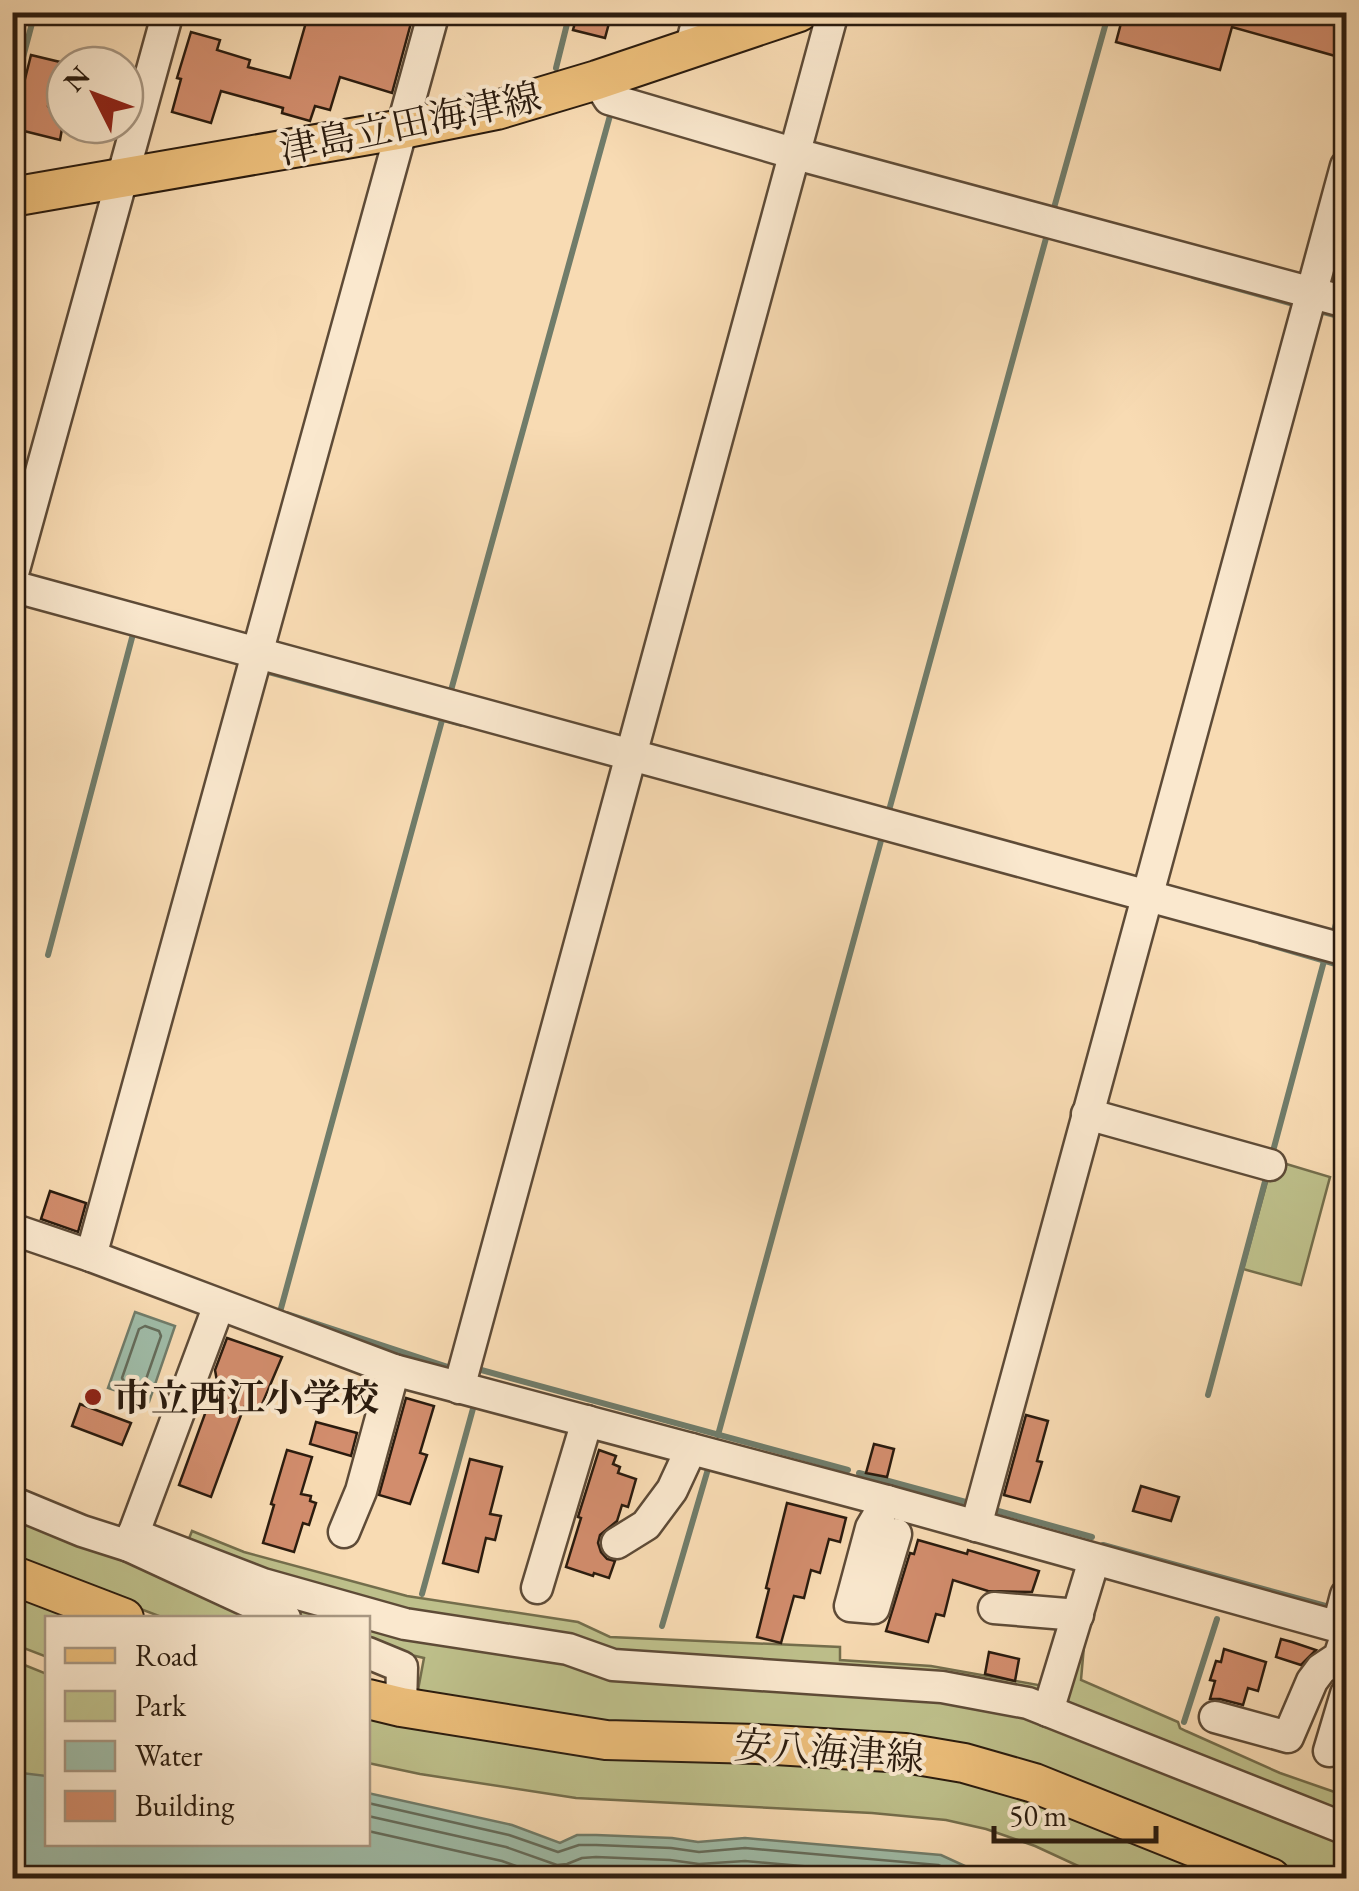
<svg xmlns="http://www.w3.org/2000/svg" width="1359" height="1891" viewBox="0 0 1359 1891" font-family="'EB Garamond','Noto Serif JP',serif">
	<rect width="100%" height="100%" fill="#f8dbb3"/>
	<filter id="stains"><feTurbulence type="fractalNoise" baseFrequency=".002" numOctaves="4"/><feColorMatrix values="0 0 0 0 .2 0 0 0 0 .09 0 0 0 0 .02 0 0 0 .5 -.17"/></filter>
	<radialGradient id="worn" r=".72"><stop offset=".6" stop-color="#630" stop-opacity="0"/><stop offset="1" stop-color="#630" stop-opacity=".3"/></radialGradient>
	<g fill="#bec08b" stroke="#746e4c" stroke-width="2.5">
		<path d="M1273 1160 1330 1177 1301 1285 1243 1269Z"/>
		<path d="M12 1508 270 1618H164L13 1560Z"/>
		<path d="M149 1523 188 1541 192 1531 244 1552 407 1596 578 1622 610 1637 840 1647V1660L931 1666 1044 1686 1048 1697 653 1662 408 1618 157 1536Z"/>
		<path d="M211 1572 258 1588 404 1629 566 1655 606 1672 937 1692 1016 1706 1056 1718 1346 1834V1878H1317L1013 1759 938 1745 833 1736 612 1723 554 1717 421 1696 418 1690 424 1658 368 1645V1618H301L210 1576Z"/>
		<path d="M12 1589 86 1618H48L47 1657 13 1644Z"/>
		<path d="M1078 1637 1084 1646 1081 1680 1178 1722 1180 1728 1186 1731 1280 1773 1346 1796V1819L1064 1703Z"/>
		<path d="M12 1660 47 1674 48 1844 13 1860Z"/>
		<path d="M368 1714 922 1772 994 1784 1238 1878H1104L1035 1846 986 1829 946 1820 872 1813 576 1798 420 1774 368 1763Z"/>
	</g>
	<g fill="#9fbca8" stroke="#707c6a" stroke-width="2.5">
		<path d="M135 1312 175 1326 149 1402 108 1388Z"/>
		<path d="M13 1772 47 1776 48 1844H368V1793L512 1825 560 1843 577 1835H596L672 1838 698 1842 745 1838 941 1855 991 1878H13Z"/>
	</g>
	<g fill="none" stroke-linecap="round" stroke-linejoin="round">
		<g stroke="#646c5b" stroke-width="2.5">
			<path d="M145 1326 159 1331 161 1336 144 1385 139 1388 125 1383 122 1378 139 1329Z"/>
			<path d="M368 1803 509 1835 558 1852 579 1845H596L671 1848 699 1852 745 1848 938 1865 967 1878"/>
			<path d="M368 1816 506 1847 557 1865 567 1864 582 1858 596 1857 670 1860 699 1864 745 1861 938 1878"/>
			<path d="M368 1831 502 1861 549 1878"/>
			<path d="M571 1878 585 1873 596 1872 668 1875 691 1878"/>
		</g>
		<g stroke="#707c6a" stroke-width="6">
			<path d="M556 68 570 12"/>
			<path d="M12 99 35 12"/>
			<path d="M1052 215 1109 12"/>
			<path d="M1193 276 1297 305"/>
			<path d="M1316 310 1346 318"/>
			<path d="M265 671 462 724"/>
			<path d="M450 694 611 112"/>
			<path d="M888 814 1048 231"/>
			<path d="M1333 935 1346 886"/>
			<path d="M1260 942 1346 967"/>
			<path d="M48 955 133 634"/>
			<path d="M1272 1155 1324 961"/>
			<path d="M280 1312 444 713"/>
			<path d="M287 1314 448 1367"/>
			<path d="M474 1368 848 1470"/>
			<path d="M1208 1395 1267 1174"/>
			<path d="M718 1435 882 837"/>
			<path d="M859 1473 973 1504"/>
			<path d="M991 1509 1092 1537"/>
			<path d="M1103 1545 1333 1608"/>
			<path d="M422 1594 474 1405"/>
			<path d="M662 1626 708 1469"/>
			<path d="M1184 1722 1217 1619"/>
		</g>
	</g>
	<g fill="#d28d6d" stroke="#2a1b0e" stroke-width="2.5">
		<path d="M309 12H350L387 23 389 17 411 23 392 93 340 77 330 110 315 106 310 121 282 113 283 108 221 91 211 123 172 112 181 79 177 78 191 32 220 40 217 50 250 60 248 67 290 78Z"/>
		<path d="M578 12H612L605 38 573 30Z"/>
		<path d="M1124 12H1346V59L1232 27 1220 70 1116 42Z"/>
		<path d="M31 55 60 62 48 106 50 109 65 112 60 140 12 128 18 98 20 99Z"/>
		<path d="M50 1191 86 1203 78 1232 41 1219Z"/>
		<path d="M227 1338 282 1357 260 1409 244 1407 211 1497 179 1485 217 1381 215 1370Z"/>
		<path d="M406 1398 434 1406 420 1453 427 1455 410 1504 379 1495Z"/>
		<path d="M80 1404 131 1423 122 1445 72 1426Z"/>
		<path d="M1026 1415 1048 1421 1037 1461 1042 1462 1030 1502 1004 1495Z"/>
		<path d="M316 1422 357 1433 351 1456 310 1444Z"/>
		<path d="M874 1444 894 1449 887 1477 866 1473Z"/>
		<path d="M287 1450 312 1457 301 1494 311 1496 310 1501 316 1503 309 1525 303 1523 294 1552 263 1543 274 1505 271 1504Z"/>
		<path d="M599 1450 616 1456 613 1464 620 1467 618 1473 636 1479 628 1507 622 1505 617 1521 600 1535 598 1543 601 1552 607 1559 615 1561 609 1578 594 1573 593 1576 566 1567 581 1518 578 1517Z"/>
		<path d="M470 1459 502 1467 490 1514 501 1516 495 1540 486 1538 478 1572 443 1563Z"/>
		<path d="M1141 1486 1179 1497 1171 1521 1133 1511Z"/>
		<path d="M787 1503 846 1518 840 1542 829 1539 820 1573 811 1570 804 1598 794 1596 781 1643 757 1637 769 1589 766 1588Z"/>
		<path d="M918 1540 967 1554 968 1550 1039 1571 1032 1592 988 1591 953 1580 944 1616 936 1614 928 1642 886 1631 910 1553 914 1554Z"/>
		<path d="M1281 1639 1292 1642 1316 1650 1301 1665 1276 1657Z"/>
		<path d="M1224 1649 1266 1662 1258 1691 1248 1688 1243 1705 1220 1699H1210L1215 1681 1210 1680 1216 1661 1221 1662Z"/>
		<path d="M989 1652 1019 1659 1015 1681 985 1674Z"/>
	</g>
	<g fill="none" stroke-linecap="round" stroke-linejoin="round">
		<defs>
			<g id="minor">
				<path d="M690 49 700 12"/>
				<path d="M597 80 609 99 796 154 1346 302"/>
				<path d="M12 577 168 12"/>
				<path d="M12 586 1346 950"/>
				<path d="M1087 1114 1270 1165"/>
				<path d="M12 1229 91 1256 394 1370 887 1501 1346 1629"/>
				<path d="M91 1256 434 12"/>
				<path d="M459 1388 833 12"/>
				<path d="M887 1501 871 1528 850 1606 874 1608 896 1534"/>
				<path d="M12 1502 82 1531 129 1546 285 1618"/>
				<path d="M976 1526 1346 166"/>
				<path d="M344 1532 361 1491 394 1370"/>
				<path d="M133 1534 263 1584 405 1624 568 1649 613 1665 942 1687 1028 1703 1346 1829"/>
				<path d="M617 1543 646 1525 672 1490 691 1449"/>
				<path d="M129 1546 219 1305"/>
				<path d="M537 1588 587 1421"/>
				<path d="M994 1608 1078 1615"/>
				<path d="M1338 1626 1346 1595"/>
				<path d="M368 1653 402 1667 401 1707"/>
				<path d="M1048 1711 1094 1560"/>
				<path d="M1215 1717 1288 1737 1312 1681 1321 1669 1339 1657 1346 1636"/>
				<path d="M1329 1751 1346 1694"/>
			</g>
			<g id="major">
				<path d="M12 197 403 129 497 110 597 80 799 12"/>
				<path d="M12 1575 124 1618"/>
				<path d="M368 1699 401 1707 606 1740 757 1744 905 1753 964 1763 1034 1783 1271 1878"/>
			</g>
		</defs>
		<use href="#minor" stroke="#5e4b37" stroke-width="35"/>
		<use href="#major" stroke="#2a1b0e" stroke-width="42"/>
		<use href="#minor" stroke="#fae8ce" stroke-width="30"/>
		<use href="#major" stroke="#ecbe7a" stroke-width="38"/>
	</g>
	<circle fill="#8f2418" stroke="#fae8ce" stroke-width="4" cx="93" cy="1397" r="10"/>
	<g text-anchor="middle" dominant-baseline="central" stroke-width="8" stroke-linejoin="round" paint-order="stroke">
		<g font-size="38" fill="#2a1b0e" stroke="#fae8ce">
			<text transform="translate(410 123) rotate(-12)">津島立田海津線</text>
			<text transform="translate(829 1751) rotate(4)">安八海津線</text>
		</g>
		<g font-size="38" font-weight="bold" fill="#2a1b0e" stroke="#fae8ce" text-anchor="start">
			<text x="113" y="1397">市立西江小学校</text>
		</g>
	</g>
	<rect width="1359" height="1891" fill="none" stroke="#f8dbb3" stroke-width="50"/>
	<rect x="15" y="15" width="1329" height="1861" fill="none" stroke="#2a1b0e" stroke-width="5"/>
	<rect x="25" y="25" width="1309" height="1841" fill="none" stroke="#2a1b0e" stroke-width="2.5"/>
	<rect x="45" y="1616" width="325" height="230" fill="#fae8ce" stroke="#a79681" stroke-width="2.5"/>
	<rect x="65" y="1648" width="50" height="15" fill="#ecbe7a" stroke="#a79681" stroke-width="2.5"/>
	<text x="135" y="1666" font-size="30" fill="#2a1b0e">Road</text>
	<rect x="65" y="1691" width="50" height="30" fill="#bec08b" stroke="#a79681" stroke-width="2.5"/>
	<text x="135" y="1716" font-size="30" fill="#2a1b0e">Park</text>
	<rect x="65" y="1741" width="50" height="30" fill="#9fbca8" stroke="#a79681" stroke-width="2.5"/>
	<text x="135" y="1766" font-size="30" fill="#2a1b0e">Water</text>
	<rect x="65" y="1791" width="50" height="30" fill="#d28d6d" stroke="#a79681" stroke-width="2.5"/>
	<text x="135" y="1816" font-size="30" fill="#2a1b0e">Building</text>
	<g transform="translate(95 95) rotate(312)"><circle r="48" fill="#fae8ce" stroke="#a79681" stroke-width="2.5"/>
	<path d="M0-8L18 38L0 25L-18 38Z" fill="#8f2418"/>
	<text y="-15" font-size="28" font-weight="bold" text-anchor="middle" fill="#2a1b0e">N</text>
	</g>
	<path d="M994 1826v15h162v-15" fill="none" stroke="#2a1b0e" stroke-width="5"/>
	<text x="1009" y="1826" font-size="30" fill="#2a1b0e" stroke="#fae8ce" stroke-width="8" paint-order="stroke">50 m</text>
	<rect width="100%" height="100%" filter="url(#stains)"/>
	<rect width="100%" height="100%" fill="url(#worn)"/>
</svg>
